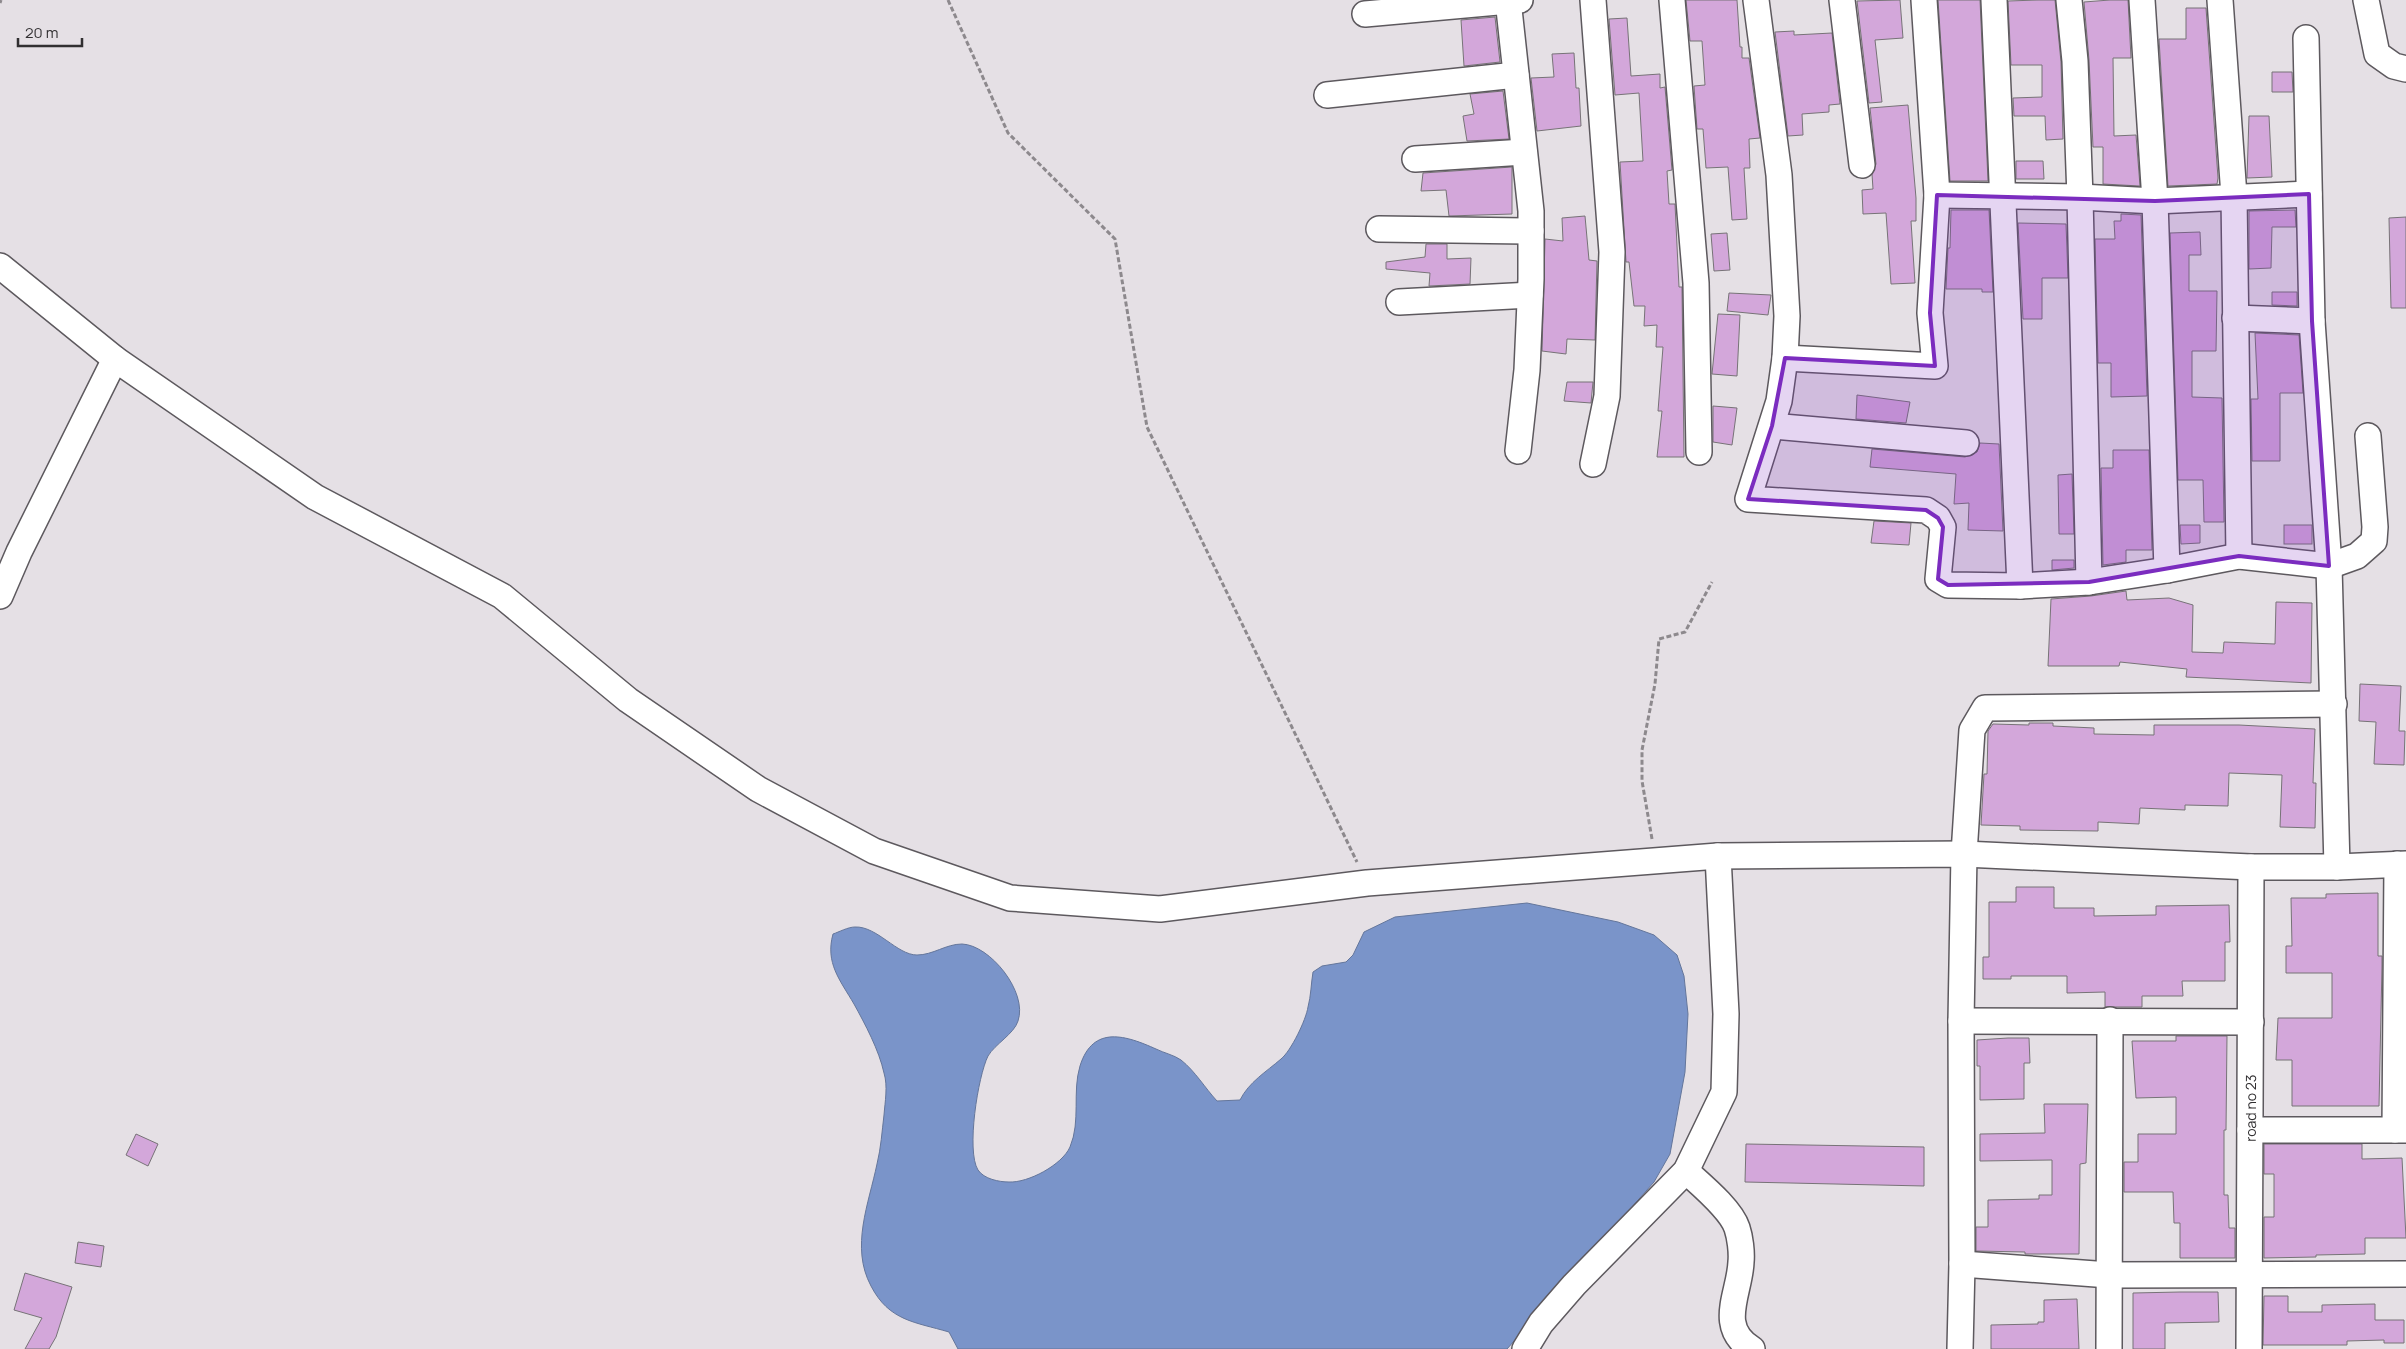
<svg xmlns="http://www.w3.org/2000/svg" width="2406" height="1349" viewBox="0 0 2406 1349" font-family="Manrope,sans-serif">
	<rect width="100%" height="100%" fill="#e5e0e5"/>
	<path fill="#7a94c9" stroke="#64769b" d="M1527 903 1618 922 1654 935 1677 955 1684 976 1688 1014 1685 1072 1670 1154 1654 1182 1507 1349H958L949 1332C915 1322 889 1321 871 1286 850 1247 869 1203 877 1164 881 1148 882 1131 884 1115 885 1102 888 1086 884 1073 879 1050 865 1024 854 1004 840 980 825 963 833 934 839 932 848 927 855 927 877 926 897 955 917 955 933 955 946 944 962 944 990 945 1028 992 1018 1021 1014 1034 995 1044 988 1056 978 1076 966 1151 978 1170 984 1179 999 1182 1009 1182 1028 1183 1062 1165 1070 1147 1081 1121 1072 1092 1080 1066 1093 1024 1127 1036 1156 1049 1164 1053 1174 1055 1181 1060 1195 1071 1205 1088 1217 1101L1240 1100C1249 1082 1266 1072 1281 1059 1291 1051 1306 1020 1308 1007 1311 996 1311 984 1313 972L1322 966 1346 962 1353 955 1364 932 1395 917Z"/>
	<g fill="#d3a7da" stroke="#777377">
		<path d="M1686 0H1737L1740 47H1742V58H1749L1760 138 1749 139 1750 168H1744L1747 219 1732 220 1728 167 1706 168 1703 129H1697L1694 86 1705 85 1702 41H1690Z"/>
		<path d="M1900 0 1903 38 1875 40 1882 102 1869 103 1857 1Z"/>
		<path d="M1938 0H1980L1988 181H1950Z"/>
		<path d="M2038 0H2055L2061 62 2063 139 2046 140 2045 116H2014L2013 98 2042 97V65H2011L2008 1Z"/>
		<path d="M2110 0H2128L2131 58H2113L2114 136 2136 135 2140 186 2103 184V147H2093L2089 60 2084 2Z"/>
		<path d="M2186 8H2206L2218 178 2217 184 2168 186 2159 39H2186Z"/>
		<path d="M1495 17 1500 62 1464 66 1461 20Z"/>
		<path d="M1627 18 1631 76 1660 74V88L1665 87 1672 170 1667 171 1669 204H1675L1679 287H1682L1684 457H1657L1662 411H1658L1663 347H1656L1657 325 1644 326 1645 306H1634L1629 262H1626L1620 162 1643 161 1639 93 1615 95 1609 19Z"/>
		<path d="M1794 31V35L1832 33 1840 104 1829 105V112L1802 114 1803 135 1788 136 1775 32Z"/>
		<path d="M1574 53 1576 88H1579L1581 126 1537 131 1531 78 1554 77 1552 54Z"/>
		<path d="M2272 72H2292L2293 92H2272Z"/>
		<path d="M1503 91 1509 139 1467 141 1463 116 1474 114 1470 94Z"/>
		<path d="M1908 105 1916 198V221H1911L1915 283 1891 284 1886 213 1863 214 1862 190 1873 189 1872 174 1876 164 1870 108Z"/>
		<path d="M2249 116H2269L2272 177 2247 178Z"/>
		<path d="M2016 161H2043L2044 179H2016Z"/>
		<path d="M1512 167V214L1449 216 1446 190 1421 191 1423 173Z"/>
		<path d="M1951 210H1989L1993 292H1982V289H1946L1948 248H1950Z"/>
		<path d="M2295 210 2296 227H2272L2271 268 2249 269V211Z"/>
		<path d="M2121 214 2141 215 2147 396 2111 397V363H2098L2095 239H2115L2114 221H2121Z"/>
		<path d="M1585 216 1589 260 1597 261 1595 340 1567 339 1566 354 1542 351 1545 239 1563 241 1562 218Z"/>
		<path d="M2406 217V308H2391L2389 218Z"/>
		<path d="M2018 223 2066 224 2068 278H2042V319H2023Z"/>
		<path d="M2200 232 2201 255H2189V291H2217L2216 351H2192V397L2222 398 2224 522H2204L2203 480H2178L2170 233Z"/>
		<path d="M1727 233 1730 270 1714 271 1711 234Z"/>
		<path d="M1426 244H1447V259L1471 258 1470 284 1429 286 1430 273 1386 269V262L1425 257Z"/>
		<path d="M2272 292H2297V306L2272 305Z"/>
		<path d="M1729 293 1771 295 1768 315 1727 311Z"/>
		<path d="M1718 314 1740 315 1737 376 1712 374Z"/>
		<path d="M2255 333 2299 335 2303 393H2280V461H2252L2251 399H2258Z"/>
		<path d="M1567 382H1593L1591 403 1564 401Z"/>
		<path d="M1857 395 1910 402 1906 423 1856 419Z"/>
		<path d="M1713 406 1737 408 1732 445 1713 442Z"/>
		<path d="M1980 443 1999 444 2003 531 1968 530 1969 503 1954 504 1956 474 1870 467 1872 449 1965 457 1977 452Z"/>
		<path d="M2113 450H2149L2152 550H2126V562L2103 565 2101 468H2113Z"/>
		<path d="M2072 474 2074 534H2059L2058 475Z"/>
		<path d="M1874 521 1911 523 1909 545 1871 543Z"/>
		<path d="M2180 525H2200V543L2181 544Z"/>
		<rect x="2284" y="525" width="28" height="19"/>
		<path d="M2052 560H2074V568L2052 570Z"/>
		<path d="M2126 591 2127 600 2169 598 2193 605 2192 652 2223 653 2224 642 2275 644 2276 602 2312 603 2311 683 2186 677 2187 669 2120 662 2119 666H2048L2051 599 2091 596Z"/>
		<path d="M2360 684 2401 686 2399 731H2405L2404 765 2374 764 2376 722 2359 721Z"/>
		<path d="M2029 723H2053V726L2094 728V734L2154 735V725H2239L2315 729 2313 783H2316L2315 828 2280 827 2282 775 2229 773 2228 806 2185 805V810L2140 808 2139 824 2098 822V831L2020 830V826L1981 825 1984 774H1987L1988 731 1993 724 2029 725Z"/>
		<path d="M2016 887H2054V908H2094V916L2156 915V906L2229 905 2230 942H2225V981H2182L2183 996H2142V1007H2105V992L2067 993V976H2011V979H1983V957H1989V902H2016Z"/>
		<path d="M2378 893V956H2382V966L2379 1106H2292V1060H2276L2278 1018H2332V973H2286V946H2292L2291 898H2326V894Z"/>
		<path d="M2176 1036H2227L2226 1130H2224V1195H2228L2229 1228H2235V1258H2180V1223H2174L2173 1192H2124V1162H2138V1134H2176V1097L2136 1098 2132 1041H2176Z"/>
		<path d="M2008 1038H2029L2030 1063H2024V1099L1980 1100V1066H1977V1040Z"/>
		<path d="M2044 1104H2088L2086 1163 2080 1164 2079 1254H2025V1252L1976 1251V1227H1988V1200L2039 1199V1195H2052V1160L1980 1161V1134L2045 1133Z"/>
		<path d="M136 1134 158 1144 148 1166 126 1155Z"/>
		<path d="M1746 1144 1924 1147V1186L1745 1182Z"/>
		<path d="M2264 1144H2362V1159L2402 1158 2406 1238H2365V1254L2316 1255V1257L2264 1258V1217H2274V1174H2264Z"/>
		<path d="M78 1242 104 1246 101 1267 75 1263Z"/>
		<path d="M25 1273 72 1287 56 1337 49 1349H25L42 1318 14 1310Z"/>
		<path d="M2180 1292H2218L2219 1322 2165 1323V1349H2133V1293Z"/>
		<path d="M2264 1296H2288V1312H2322V1305L2375 1304V1320H2404V1343H2384V1340L2347 1341V1345H2263Z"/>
		<path d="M2077 1299 2079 1349H1991V1325L2038 1324V1322H2044V1300Z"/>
	</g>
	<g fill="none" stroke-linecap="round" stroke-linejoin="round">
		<defs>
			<g id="minor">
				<path d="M1508 0 1531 211V279L1527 370 1518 451"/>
				<path d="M1593 0 1612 252 1607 396 1593 464"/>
				<path d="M1672 0 1696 283 1699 452"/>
				<path d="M1756 0 1779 175 1787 316 1785 358 1779 401 1748 499 1926 510 1938 518 1943 527 1938 579 1948 585 2020 586 2089 582 2167 570 2239 556 2329 566 2357 556 2374 541 2375 527 2368 436"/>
				<path d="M1842 0 1862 165"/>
				<path d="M1994 0 2020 586"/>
				<path d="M2069 0 2075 61 2080 197 2089 582"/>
				<path d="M2142 0 2155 201 2167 570"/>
				<path d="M2220 0 2234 196 2239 556"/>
				<path d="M2366 0 2377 54 2394 66 2406 69"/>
				<path d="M1365 14 1520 0"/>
				<path d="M2306 38 2312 321 2329 566 2337 867"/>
				<path d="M1327 95 1516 75"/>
				<path d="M1415 159 1524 152"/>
				<path d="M1937 195 2080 197 2155 201 2309 194"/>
				<path d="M1379 229 1531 231"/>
				<path d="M0 266 115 359 315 497 502 596 628 700 758 789 874 851 1010 898 1160 909 1367 883 1718 856 1964 854 2251 867H2337L2406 864"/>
				<path d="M1399 302 1530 295"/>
				<path d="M2235 318 2312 321"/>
				<path d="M1785 358 1935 366 1930 313 1937 195 1924 0"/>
				<path d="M1772 426 1966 443"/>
				<path d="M0 596 19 552 115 359"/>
				<path d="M1961 1021 2251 1022"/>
				<path d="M2250 1130H2406"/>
				<path d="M2395 1130 2397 864"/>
				<path d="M1686 1171C1700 1184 1731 1209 1737 1228 1740 1237 1742 1252 1741 1262 1740 1293 1716 1327 1752 1349"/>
				<path d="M1962 1264 2109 1275 2406 1274"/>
				<path d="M1525 1349 1541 1323 1574 1285 1686 1171 1724 1092 1726 1014 1718 856"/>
				<path d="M1960 1349 1962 1264 1961 1021 1964 854 1972 730 1985 708 2334 704"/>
				<path d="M2109 1349 2110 1020"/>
				<path id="s1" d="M2249 1349 2251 867"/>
			</g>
		</defs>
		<use href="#minor" stroke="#5d595e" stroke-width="28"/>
		<g stroke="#8d898d" stroke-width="3" stroke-dasharray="5 2.5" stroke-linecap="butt">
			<path d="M948 0 1008 133 1115 239 1147 427 1357 862"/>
			<path d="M0 3 1 0"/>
			<path d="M1652 839 1642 781V750L1655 684 1659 639 1685 632 1712 582"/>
		</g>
		<use href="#minor" stroke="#fff" stroke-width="25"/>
	</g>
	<path fill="#7b2cbf" fill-opacity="0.2" stroke="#7b2cbf" stroke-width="4" stroke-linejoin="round" d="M2309 194 2312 321 2329 566 2239 556 2089 582 1948 585 1938 579 1943 527 1938 518 1926 510 1748 499 1772 426 1785 358 1935 366 1930 313 1937 195 2155 201Z"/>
	<g text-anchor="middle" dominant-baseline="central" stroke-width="4" stroke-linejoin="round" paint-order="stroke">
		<g font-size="14" fill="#312f31" stroke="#e5e0e5">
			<text stroke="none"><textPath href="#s1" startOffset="241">road no 23</textPath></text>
		</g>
	</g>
	<path d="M18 38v8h64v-8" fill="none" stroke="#312f31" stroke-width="2.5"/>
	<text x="25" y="38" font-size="15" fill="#312f31" stroke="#e5e0e5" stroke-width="4" paint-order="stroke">20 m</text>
</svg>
